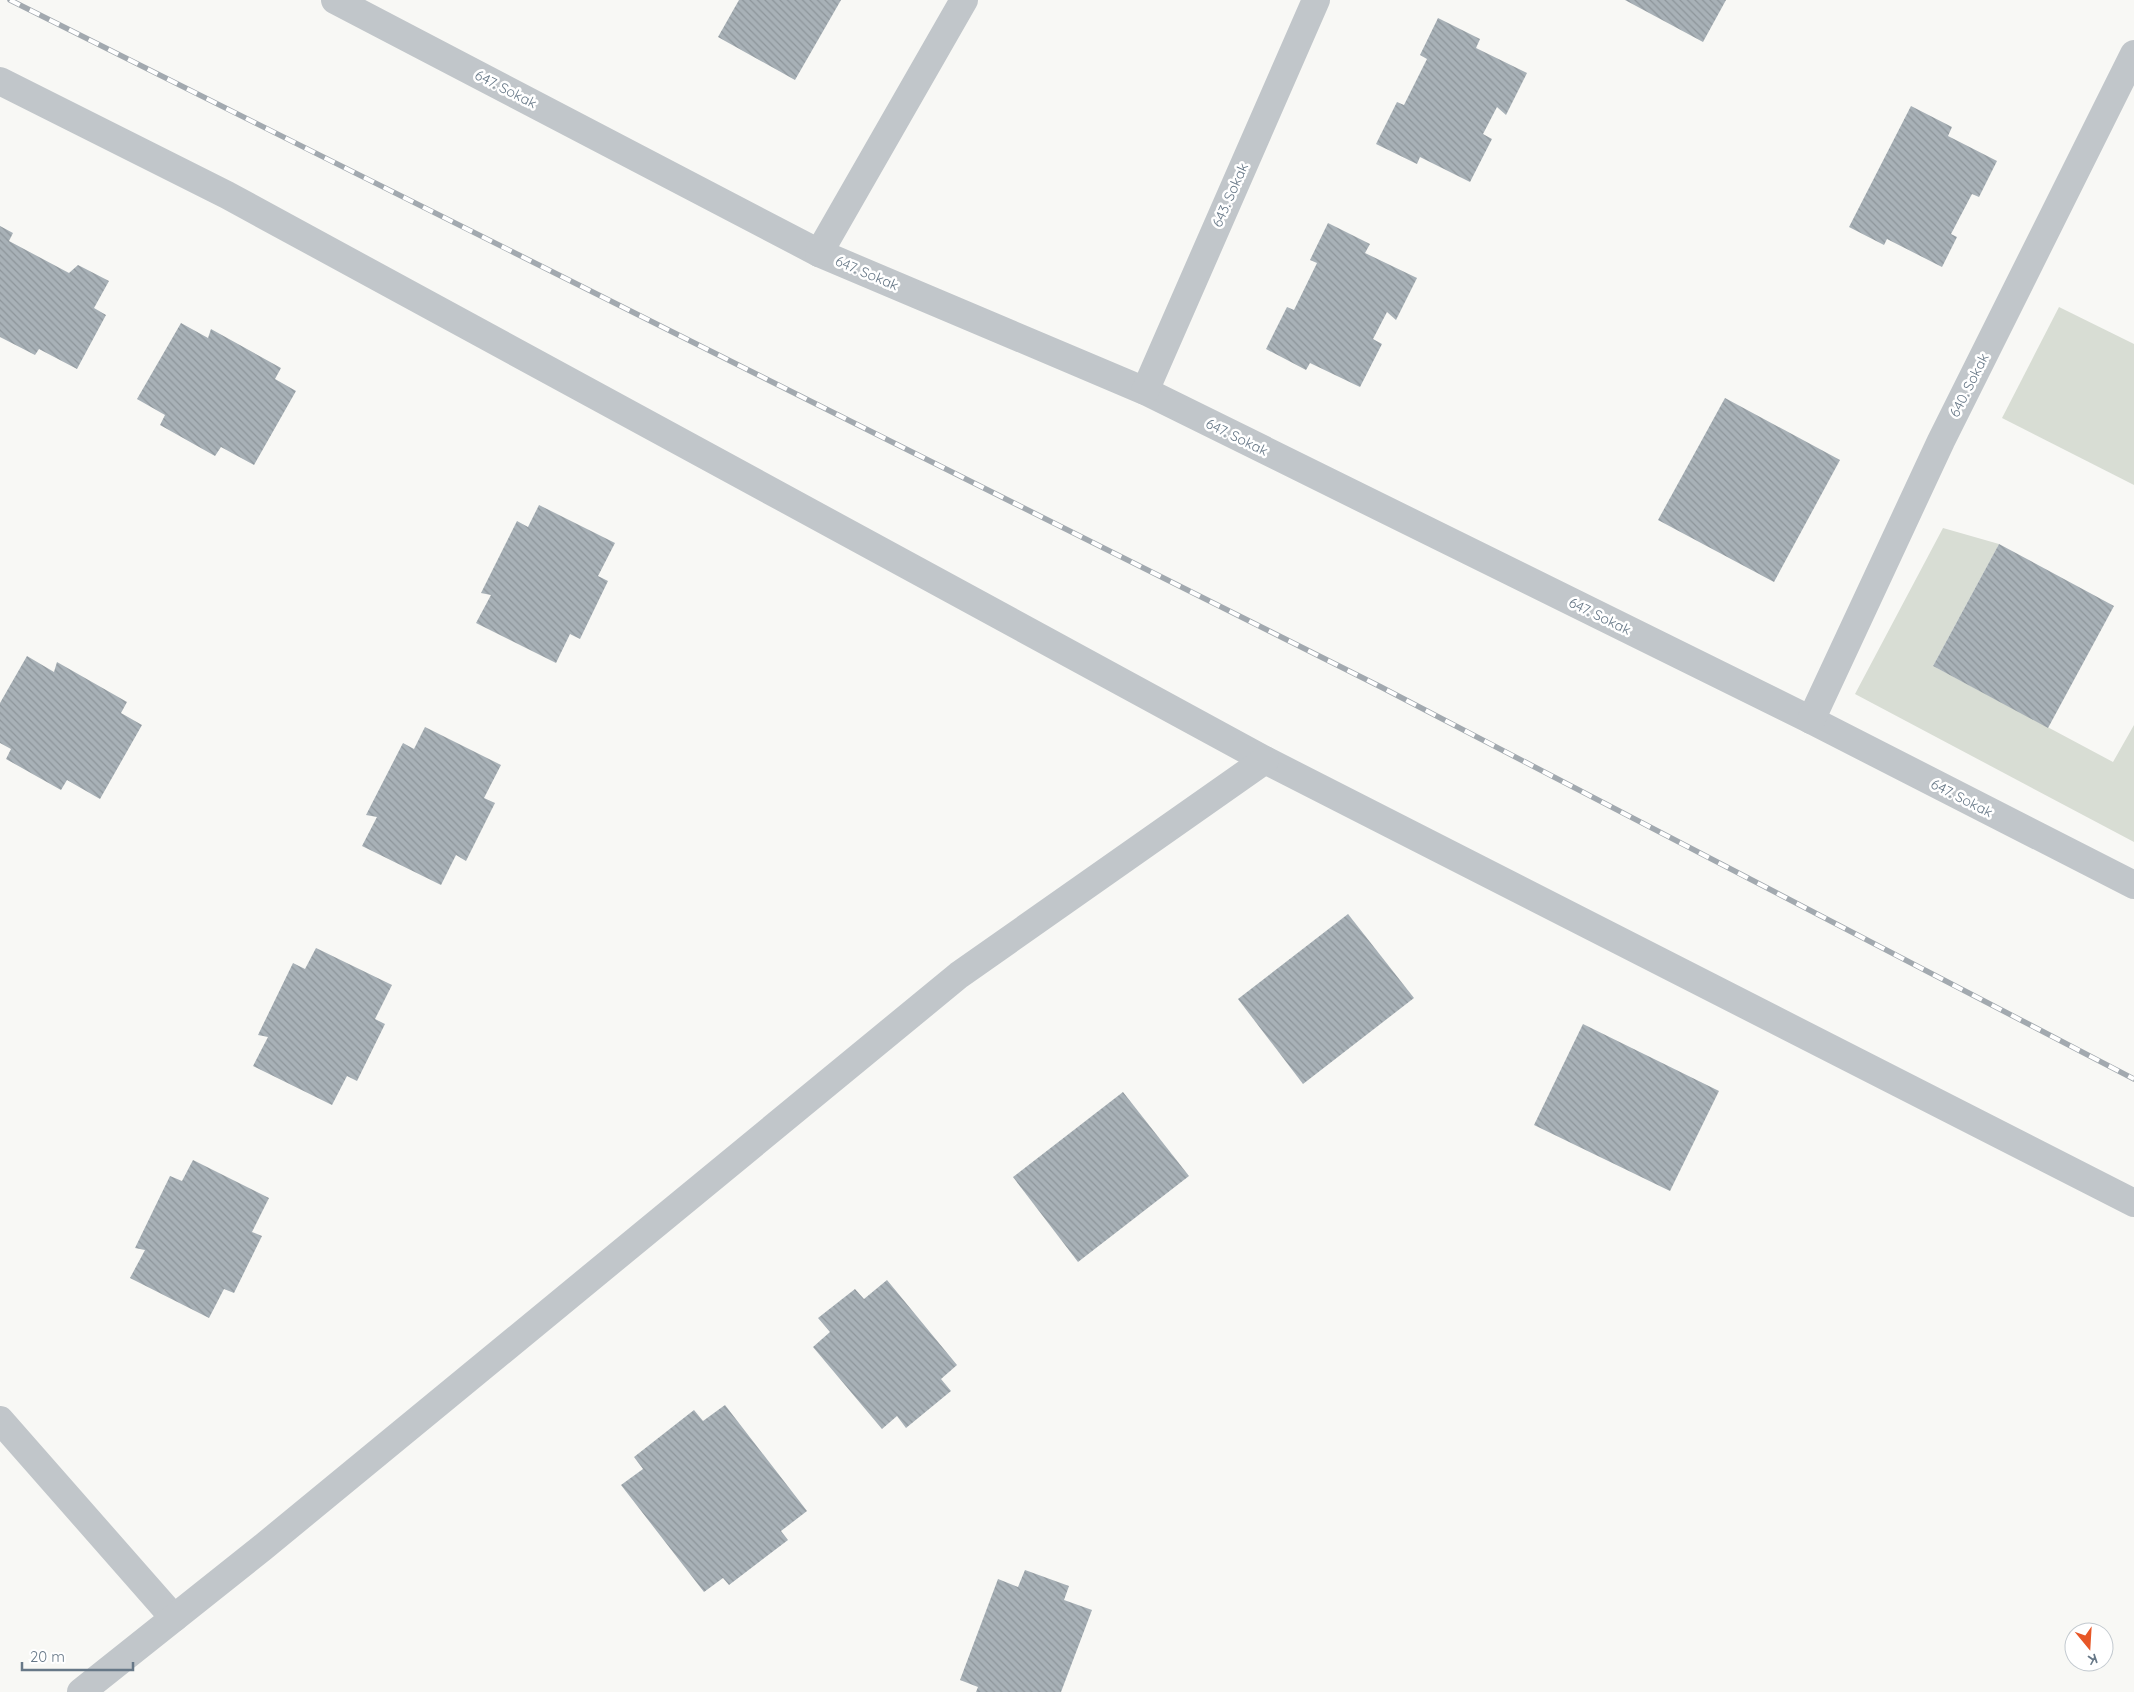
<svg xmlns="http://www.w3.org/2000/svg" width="2134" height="1692" viewBox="0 0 2134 1692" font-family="Quicksand,sans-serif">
	<defs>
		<pattern id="building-back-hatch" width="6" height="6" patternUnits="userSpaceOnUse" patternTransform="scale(1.25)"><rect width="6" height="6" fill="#a8b1b7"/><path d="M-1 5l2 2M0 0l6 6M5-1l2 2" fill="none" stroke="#8d959a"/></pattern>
	</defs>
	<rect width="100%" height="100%" fill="#f8f8f5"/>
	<g fill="#d8ddd4">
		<path d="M2059 307 2134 344V485L2002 418Z"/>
		<path d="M1943 528 1999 544 1933 666 2113 762 2134 725V842L1855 694Z"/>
	</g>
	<g fill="url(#building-back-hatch)">
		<path d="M739 0H841L795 80 718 37Z"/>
		<path d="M1625 0H1726L1703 42Z"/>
		<path d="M1438 18 1480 39 1476 48 1527 73 1506 115 1497 107 1483 134 1492 139 1470 182 1420 157 1417 164 1376 144 1397 102 1404 105 1427 59 1420 55Z"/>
		<path d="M1911 106 1952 127 1948 136 1997 161 1979 197 1972 194 1951 234 1957 237 1942 267 1887 239 1884 245 1849 227Z"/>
		<path d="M1328 223 1370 244 1365 253 1417 278 1396 320 1387 312 1373 339 1382 344 1360 387 1310 363 1306 370 1266 349 1287 307 1294 310 1317 263 1310 260Z"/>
		<path d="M0 226 13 233 9 241 69 273 78 265 109 281 94 308 106 315 77 369 39 349 35 355 0 337Z"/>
		<path d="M181 323 208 338 211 329 281 368 275 379 296 391 254 465 221 447 215 456 160 425 165 415 137 399Z"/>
		<path d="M1725 398 1840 460 1774 582 1658 520Z"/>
		<path d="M539 505 615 543 598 576 608 581 580 639 570 634 556 663 476 623 491 595 481 593 517 521 528 527Z"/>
		<path d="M1999 544 2114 606 2048 728 1933 666Z"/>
		<path d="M27 656 54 672 57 662 127 702 121 713 142 725 100 799 67 780 61 790 6 759 11 749 0 743V703Z"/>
		<path d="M425 727 501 765 484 798 495 803 466 861 456 855 441 885 362 846 377 817 366 815 403 743 414 749Z"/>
		<path d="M1348 914 1414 998 1303 1084 1238 999Z"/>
		<path d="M316 948 392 985 375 1019 385 1024 357 1081 347 1076 332 1105 253 1066 268 1037 258 1035 293 963 305 969Z"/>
		<path d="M1583 1024 1719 1091 1670 1191 1534 1125Z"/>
		<path d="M1123 1092 1189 1176 1078 1262 1013 1177Z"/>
		<path d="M193 1160 269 1198 252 1232 262 1236 234 1293 224 1289 209 1318 130 1278 145 1250 135 1248 170 1176 182 1181Z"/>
		<path d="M887 1280 957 1365 941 1379 951 1391 906 1428 897 1416 882 1429 813 1347 830 1332 818 1318 855 1289 864 1299Z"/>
		<path d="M725 1405 807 1511 781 1531 788 1540 729 1585 723 1578 704 1592 621 1485 643 1469 634 1457 694 1410 703 1421Z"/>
		<path d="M1025 1570 1069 1586 1064 1600 1092 1610 1061 1692H976L978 1687 960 1680 998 1579 1018 1587Z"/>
	</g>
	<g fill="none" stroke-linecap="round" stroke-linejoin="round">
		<g stroke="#c1c6ca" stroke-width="28">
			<path d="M335 0 819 253 1145 391 1811 720 2134 885"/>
			<path d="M0 81 227 195 1265 760 2134 1203"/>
			<path d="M819 253 964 0"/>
			<path d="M1145 391 1316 0"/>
			<path d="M1811 720 1941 441 2134 54"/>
			<path d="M0 1420 174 1618"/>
			<path d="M81 1692 262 1548 959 975 1265 760"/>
		</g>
		<defs>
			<path id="rail" d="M10 0 1381 687 2134 1079"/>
		</defs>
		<use href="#rail" stroke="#a2a9af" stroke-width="5.5"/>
		<use href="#rail" stroke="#fff" stroke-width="4" stroke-dasharray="11" stroke-linecap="butt"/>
	</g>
	<g text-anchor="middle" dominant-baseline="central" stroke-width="5" stroke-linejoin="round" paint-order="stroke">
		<g font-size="14" fill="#677887" stroke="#fff">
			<text transform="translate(506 89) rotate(27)">647. Sokak</text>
			<text transform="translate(1230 195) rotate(-66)">643. Sokak</text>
			<text transform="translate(867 273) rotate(23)">647. Sokak</text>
			<text transform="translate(1969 385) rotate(-63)">640. Sokak</text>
			<text transform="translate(1237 437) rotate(26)">647. Sokak</text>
			<text transform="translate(1600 616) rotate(26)">647. Sokak</text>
			<text transform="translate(1962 798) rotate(27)">647. Sokak</text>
		</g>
	</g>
	<g transform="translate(2089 1647) rotate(162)"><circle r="24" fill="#ffffff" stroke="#c2c9cf"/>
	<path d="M0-4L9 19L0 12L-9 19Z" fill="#e75727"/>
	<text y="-8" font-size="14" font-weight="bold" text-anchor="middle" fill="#677887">K</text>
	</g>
	<path d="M22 1662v8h111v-8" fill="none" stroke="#677887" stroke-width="2.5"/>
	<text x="30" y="1662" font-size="15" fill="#677887" stroke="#ffffff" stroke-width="4" paint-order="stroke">20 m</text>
</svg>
